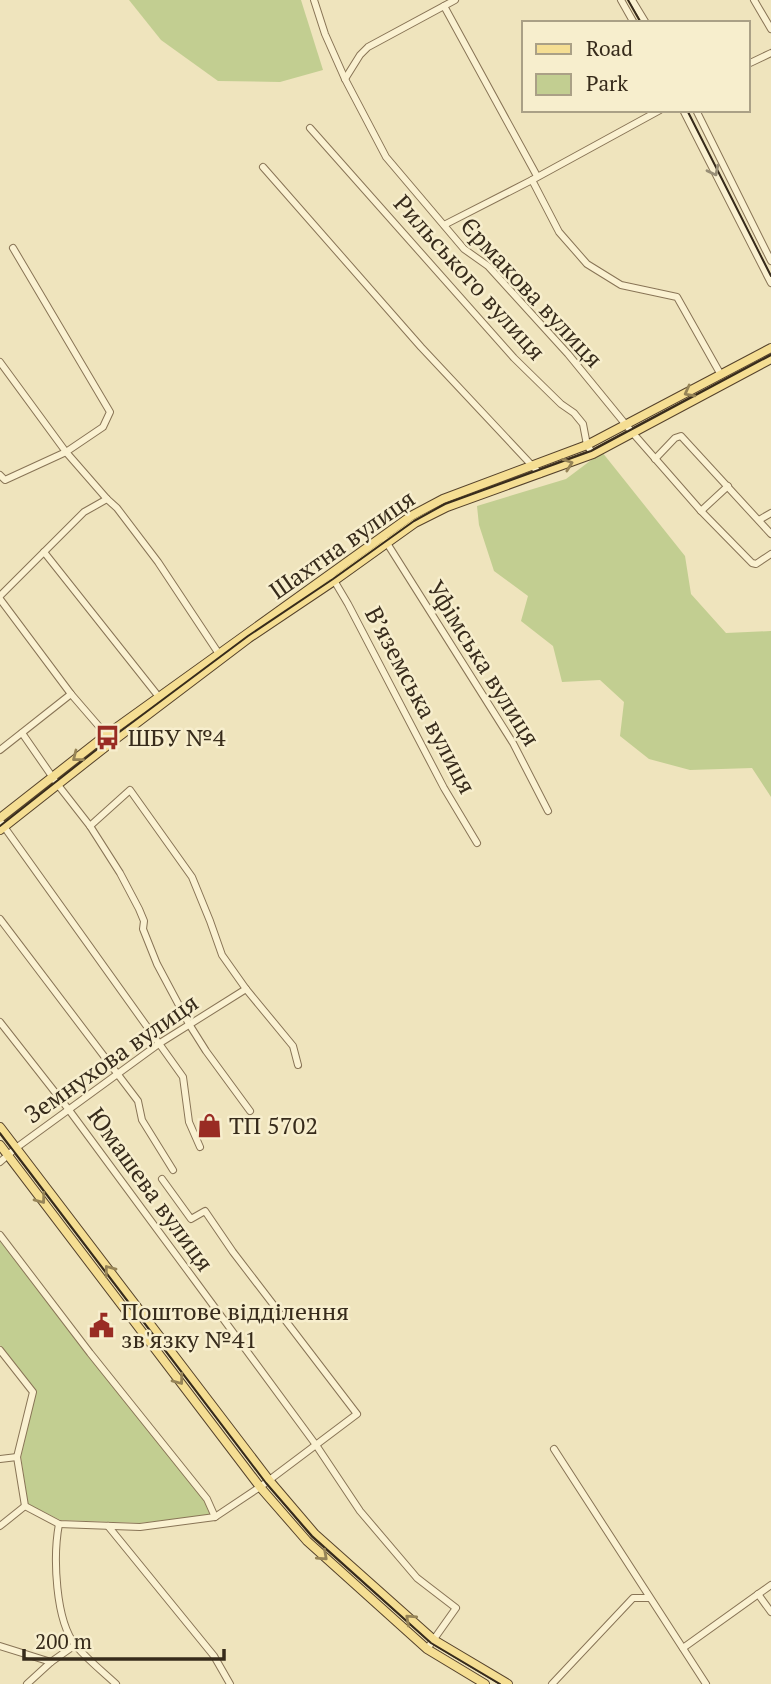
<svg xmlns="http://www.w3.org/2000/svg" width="771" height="1684" viewBox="0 0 771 1684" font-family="'PT Serif',serif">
	<rect width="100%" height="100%" fill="#efe4bd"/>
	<g fill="#c2ce91">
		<path d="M129 0H301L323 70 280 82 218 81 161 40Z"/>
		<path d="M602 452 685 556 691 594 726 633 771 631V797L752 768 690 770 649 759 620 736 624 702 600 680 562 682 553 646 521 621 528 596 494 571 479 525 477 506 566 479Z"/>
		<path d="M0 1241 87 1355 204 1500 210 1515 140 1523 60 1520 28 1504 21 1457 36 1391 0 1345Z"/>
	</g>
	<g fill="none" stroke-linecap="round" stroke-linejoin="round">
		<defs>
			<g id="minor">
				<path d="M314 0 325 34 345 79 386 157 464 249 488 266 568 354 631 431 701 511 752 563 756 564 771 554"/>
				<path d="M621 0 634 23"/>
				<path d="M632 0 646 23"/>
				<path d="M754 0 771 29"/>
				<path d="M444 6 537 176"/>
				<path d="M748 64 771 53"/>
				<path d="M345 79 360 55 368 47 455 0"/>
				<path d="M683 110 771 283"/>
				<path d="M696 110 771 261"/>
				<path d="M310 128 514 358 561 404 574 413 583 424 587 445 593 454"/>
				<path d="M263 167 421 347 540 474"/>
				<path d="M532 180 559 232 587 264 621 285 677 297 721 375"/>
				<path d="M444 225 532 180 660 110"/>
				<path d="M0 362 66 452 107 499 117 508 158 562 221 657"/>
				<path d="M655 459 675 438 681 436 771 534"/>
				<path d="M0 475 5 480 66 452 103 427 110 412 13 248"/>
				<path d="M701 511 728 486"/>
				<path d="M759 520 771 513"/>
				<path d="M385 540 513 743 548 811"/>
				<path d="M44 552 159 697"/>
				<path d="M332 577 348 604 444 788 477 843"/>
				<path d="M0 596 84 512 107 499"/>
				<path d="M0 599 71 694 109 738"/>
				<path d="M22 733 58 785 90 826 120 873 139 909 144 921 143 929 157 964 189 1024 206 1051 250 1111"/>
				<path d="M0 750 71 694"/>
				<path d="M0 821 183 1077 189 1122 200 1147"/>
				<path d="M90 826 130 790 192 877 210 921 222 955 246 989 293 1046 298 1065"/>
				<path d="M0 919 138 1101 142 1120 173 1170"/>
				<path d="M0 1022 69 1110 196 1282 316 1445 360 1511 417 1578 456 1608 427 1649"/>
				<path d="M0 1162 16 1148 160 1043 246 989"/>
				<path d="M0 1235 90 1353 207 1499 215 1517"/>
				<path d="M0 1350 33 1392 17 1457 25 1506 59 1524 140 1527 215 1517 260 1487 357 1414 233 1252 205 1211 191 1219 162 1179"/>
				<path d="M554 1449 706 1684"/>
				<path d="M0 1459 17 1457"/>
				<path d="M59 1524C53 1556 55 1621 76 1646 88 1660 103 1672 116 1684"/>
				<path d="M0 1526 25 1506"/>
				<path d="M108 1526 214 1656 230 1684"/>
				<path d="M758 1594 771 1612"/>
				<path d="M0 1646 51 1662"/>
				<path d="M683 1648 771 1585"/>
				<path d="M27 1684 51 1662 75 1645"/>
				<path d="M552 1684 633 1598H649"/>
			</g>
			<g id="major">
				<path d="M0 818 106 735 411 516 443 499 587 445 771 348"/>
				<path d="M0 830 113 741 249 638 334 581 415 523 447 507 593 454 771 359"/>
				<path d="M0 1127 269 1480 315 1534 434 1640 508 1684"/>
				<path d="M0 1145 260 1487 307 1541 427 1649 485 1684"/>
			</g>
		</defs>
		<use href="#minor" stroke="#887456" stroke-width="8"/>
		<use href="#major" stroke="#55422b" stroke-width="10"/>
		<use href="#minor" stroke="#faf1d1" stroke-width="6"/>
		<use href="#major" stroke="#f5de93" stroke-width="8"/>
		<g stroke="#372b1b" stroke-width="2">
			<path d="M628 0 641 23"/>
			<path d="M687 110 771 276"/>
			<path d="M0 826 110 739 248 636 333 579 414 521 445 504 591 451 771 355"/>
			<path d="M0 1133 266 1483 312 1536 431 1643 500 1684"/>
		</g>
	</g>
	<defs><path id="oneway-chevron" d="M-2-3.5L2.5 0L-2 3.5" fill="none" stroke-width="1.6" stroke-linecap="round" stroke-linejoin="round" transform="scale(1.75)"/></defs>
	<use stroke="#988e76" href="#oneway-chevron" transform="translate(714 171) rotate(63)"/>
	<g stroke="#968457">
		<use href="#oneway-chevron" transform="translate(689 392) rotate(152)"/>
		<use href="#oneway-chevron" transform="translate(568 464) rotate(-20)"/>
		<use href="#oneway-chevron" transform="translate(77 757) rotate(142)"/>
		<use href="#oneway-chevron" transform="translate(41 1199) rotate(53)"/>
		<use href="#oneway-chevron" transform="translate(109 1270) rotate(-127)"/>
		<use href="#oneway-chevron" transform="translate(179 1380) rotate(53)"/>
		<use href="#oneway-chevron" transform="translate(323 1556) rotate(42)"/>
		<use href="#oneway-chevron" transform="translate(410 1619) rotate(-138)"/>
	</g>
	<defs>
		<symbol id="bus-bare" viewBox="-9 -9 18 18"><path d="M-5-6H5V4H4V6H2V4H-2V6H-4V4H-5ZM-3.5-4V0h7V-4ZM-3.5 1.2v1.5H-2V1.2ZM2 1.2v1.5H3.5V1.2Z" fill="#992c23" stroke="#f7eecd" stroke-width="2.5" paint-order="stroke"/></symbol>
		<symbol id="shop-bare" viewBox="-9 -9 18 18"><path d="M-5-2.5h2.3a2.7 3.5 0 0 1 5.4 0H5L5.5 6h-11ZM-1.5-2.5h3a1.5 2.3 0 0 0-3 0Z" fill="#992c23" stroke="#f7eecd" stroke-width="2.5" paint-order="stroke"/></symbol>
		<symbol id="civic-bare" viewBox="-9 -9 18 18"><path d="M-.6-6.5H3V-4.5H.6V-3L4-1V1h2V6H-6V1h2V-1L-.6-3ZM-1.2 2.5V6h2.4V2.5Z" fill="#992c23" stroke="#f7eecd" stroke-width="2.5" paint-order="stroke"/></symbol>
	</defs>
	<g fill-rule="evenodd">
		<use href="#bus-bare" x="90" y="720" width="35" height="35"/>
		<use href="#shop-bare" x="192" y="1108" width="35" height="35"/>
		<use href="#civic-bare" x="84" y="1308" width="35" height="35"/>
	</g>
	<g text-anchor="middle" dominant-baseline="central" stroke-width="5" stroke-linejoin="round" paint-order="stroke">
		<g font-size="24" fill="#372b1b" stroke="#f7eecd">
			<text transform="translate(470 277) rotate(48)">Рильського вулиця</text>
			<text transform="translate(532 292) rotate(47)">Єрмакова вулиця</text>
			<text transform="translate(342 544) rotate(-35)">Шахтна вулиця</text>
			<text transform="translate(484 663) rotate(58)">Уфімська вулиця</text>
			<text transform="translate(421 700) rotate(62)">В’яземська вулиця</text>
			<text transform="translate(111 1058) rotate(-35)">Земнухова вулиця</text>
			<text transform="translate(151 1189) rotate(54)">Юмашева вулиця</text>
		</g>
		<g font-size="24" fill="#372b1b" stroke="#f7eecd" text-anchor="start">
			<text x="128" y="737">ШБУ №4</text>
			<text x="229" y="1125">ТП 5702</text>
			<text x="121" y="1311">Поштове відділення<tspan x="121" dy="28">зв'язку №41</tspan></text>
		</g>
	</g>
	<rect x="522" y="21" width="228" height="91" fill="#f7eecd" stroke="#aaa086" stroke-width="2"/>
	<rect x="536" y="44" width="35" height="10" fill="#f5de93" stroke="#aaa086" stroke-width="2"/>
	<text x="586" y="56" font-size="21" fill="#372b1b">Road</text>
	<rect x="536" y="74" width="35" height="21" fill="#c2ce91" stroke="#aaa086" stroke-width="2"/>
	<text x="586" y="91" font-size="21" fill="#372b1b">Park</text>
	<path d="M24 1649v10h200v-10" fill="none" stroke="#372b1b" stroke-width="3.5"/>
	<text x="35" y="1649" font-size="21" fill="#372b1b" stroke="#f7eecd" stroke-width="5" paint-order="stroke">200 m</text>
</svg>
